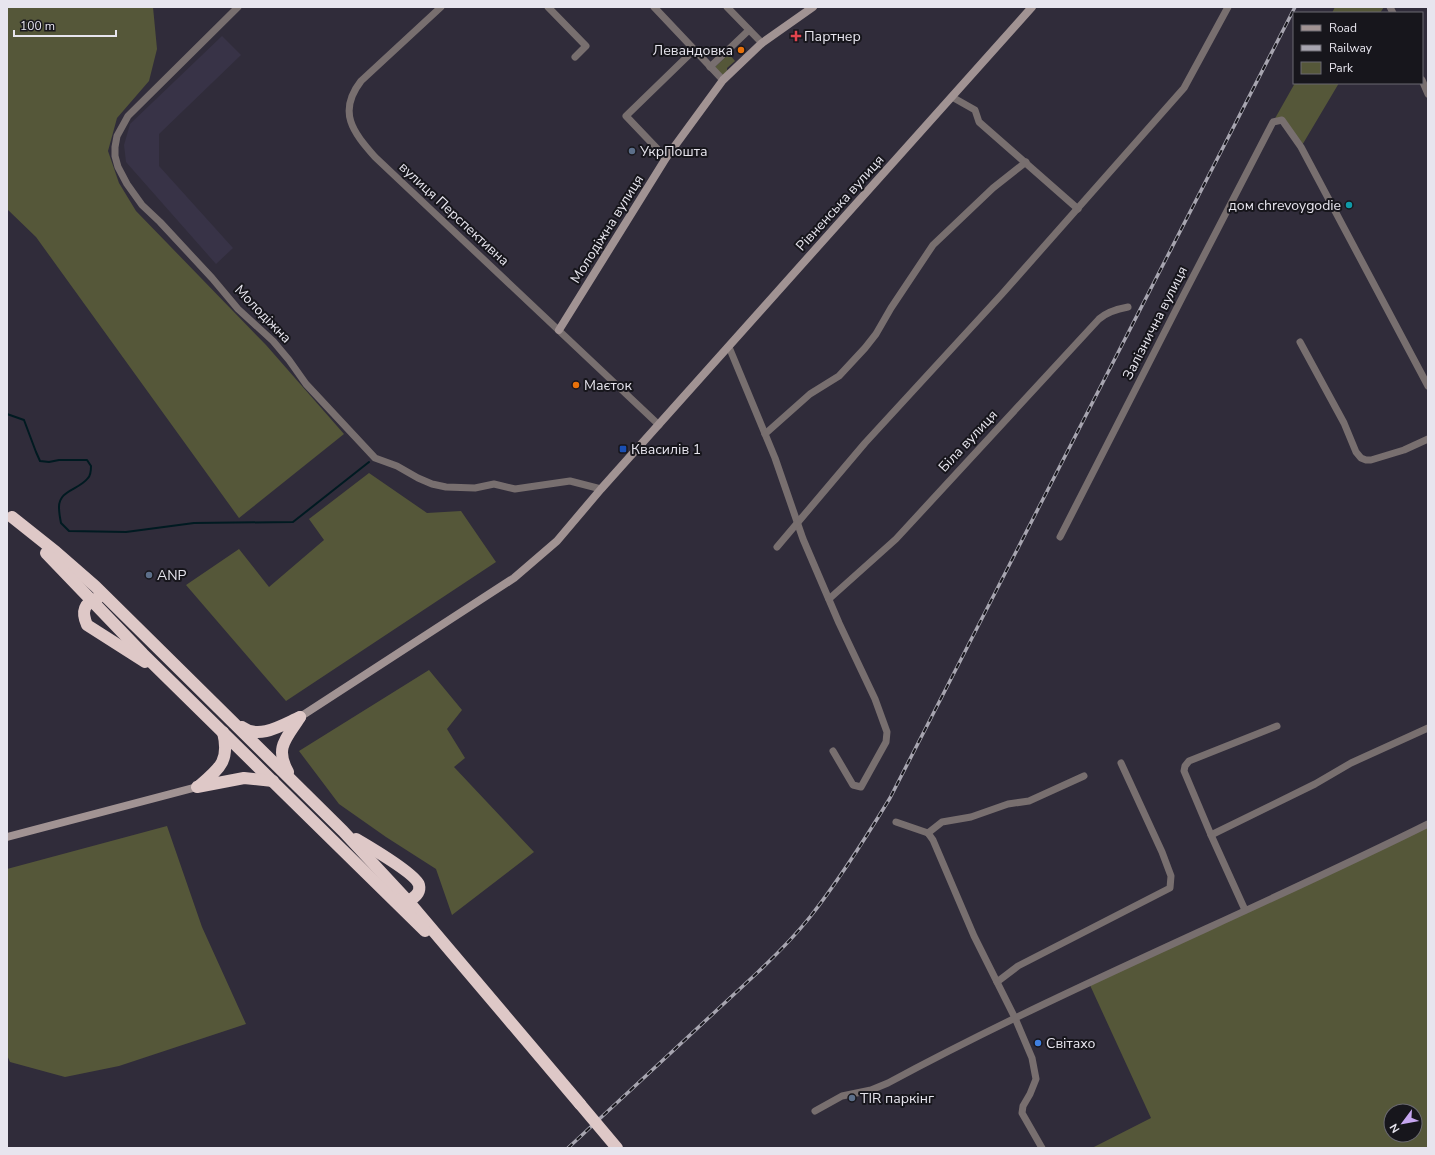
<svg xmlns="http://www.w3.org/2000/svg" width="1435" height="1155" viewBox="0 0 1435 1155" font-family="'Nunito Sans',sans-serif">
	<rect width="100%" height="100%" fill="#302c3a"/>
	<path fill="#383347" d="M222 36 241 55 159 134V166L233 248 216 264 126 162 124 145 130 124Z"/>
	<g fill="#555739" fill-rule="evenodd">
		<path d="M7 7H153L157 49 149 81 117 118 108 151 119 183 136 211 266 345 344 434 239 518 36 237 7 209Z"/>
		<path d="M1335 7H1384L1380 13H1332Z"/>
		<path d="M729 54 735 61 727 68V71L723 75 720 74 715 67Z"/>
		<path d="M1295 83H1339L1301 147 1283 120 1273 122Z"/>
		<path d="M369 473 427 513 461 511 496 562 286 701 186 585 239 549 269 587 324 540 309 519Z"/>
		<path d="M429 670 462 710 447 729 465 758 454 767 534 852 452 915 436 869 386 837 339 804 299 751Z"/>
		<path d="M1428 824V1148H1092L1151 1118 1089 983ZM1391 1111H1415V1135H1391Z"/>
		<path d="M167 826 202 927 246 1024 119 1066 65 1077 10 1062 7 1055V869Z"/>
	</g>
	<g fill="none" stroke-linecap="round" stroke-linejoin="round">
		<path stroke="#001a21" stroke-width="2" d="M7 414 24 420 36 452 40 461 49 462 59 460H87L91 466C91 470 91 475 88 478 79 490 59 490 59 507 59 512 60 518 61 523L69 531 126 532 194 523 293 522 369 462"/>
		<g stroke="#786f6f" stroke-width="7">
			<path d="M238 7 128 116 117 136 115 147V156L118 167 127 184 142 205 160 222 212 278 238 309 273 341 289 360 306 384 375 458 397 466 418 478 432 484 446 487 475 488 494 484 515 489 570 481 601 489"/>
			<path d="M441 7 361 81C337 112 353 132 375 157L659 425"/>
			<path d="M548 7 586 46 575 57"/>
			<path d="M654 7 723 80"/>
			<path d="M727 7 762 43"/>
			<path d="M1390 7 1393 13"/>
			<path d="M710 67 749 30"/>
			<path d="M1422 80 1428 94"/>
			<path d="M952 97 975 110 979 122 1078 209"/>
			<path d="M666 158 626 116 694 50"/>
			<path d="M1300 342 1344 423 1356 452 1361 458 1366 460H1371L1404 450 1428 439"/>
			<path d="M729 347 775 458 803 539 839 623 875 699 887 732 886 742 861 787 853 785 833 751"/>
			<path d="M765 434 810 394 839 376 865 348 876 334 891 308 933 245 993 188 1026 162"/>
			<path d="M1060 537 1183 296 1273 122 1282 120 1301 147 1428 386"/>
			<path d="M777 547 865 443 1002 294 1184 88 1228 7"/>
			<path d="M829 599 896 539 1099 319C1107 312 1117 309 1128 307"/>
			<path d="M896 822 928 833 933 840 974 936 1015 1018 1032 1058 1036 1079 1030 1094 1023 1106 1022 1113 1042 1148"/>
			<path d="M928 833 942 822 971 817 1008 804 1029 801 1084 776"/>
			<path d="M1211 835 1315 784 1351 763 1428 728"/>
			<path d="M1245 910 1211 835 1184 771 1185 766 1189 761 1277 726"/>
			<path d="M997 982 1018 966 1170 888 1171 876 1162 852 1121 763"/>
			<path d="M815 1111 842 1096 871 1090 888 1083C1064 988 1249 913 1428 824"/>
		</g>
		<g stroke="#a19393" stroke-width="8">
			<path d="M559 330 666 158 723 80 762 43 813 7"/>
			<path d="M300 717 514 578 557 541 601 489 1032 7"/>
			<path d="M7 837 197 787"/>
		</g>
		<g stroke="#dec8c7" stroke-width="12">
			<path d="M12 517 56 552 95 586 343 831 408 901 580 1104"/>
			<path d="M46 553 143 654 425 931"/>
			<path d="M98 598C84 603 81 611 87 625L145 662"/>
			<path d="M242 727C259 740 282 725 300 717"/>
			<path d="M288 772C274 747 287 738 300 717"/>
			<path d="M199 786C220 768 230 761 223 732"/>
			<path d="M197 787 244 778 273 781"/>
			<path d="M356 839C368 846 416 874 419 885 421 893 414 898 408 901L401 899"/>
		</g>
		<defs>
			<path id="rail" d="M568 1148 757 973C776 955 794 937 810 917 840 879 865 839 890 798L1295 7"/>
		</defs>
		<use href="#rail" stroke="#a7a5b0" stroke-width="3.5"/>
		<use href="#rail" stroke="#17161c" stroke-width="2" stroke-dasharray="6" stroke-linecap="butt"/>
		<path stroke="#dec8c7" stroke-width="12" d="M580 1104 617 1148"/>
	</g>
	<path fill="#e0444e" stroke="#17161c" stroke-width="1.5" d="M794 30h4v4h4v4h-4v4h-4v-4h-4v-4h4z"/>
	<g fill="#e8710a" stroke="#17161c" stroke-width="1.5">
		<circle cx="741" cy="50" r="4"/>
		<circle cx="576" cy="385" r="4"/>
	</g>
	<g fill="#5c6f8a" stroke="#17161c" stroke-width="1.5">
		<circle cx="632" cy="151" r="4"/>
		<circle cx="149" cy="575" r="4"/>
		<circle cx="852" cy="1098" r="4"/>
	</g>
	<circle fill="#0f9aa8" stroke="#17161c" stroke-width="1.5" cx="1349" cy="205" r="4"/>
	<rect fill="#1a4fb4" stroke="#17161c" stroke-width="1.5" x="619" y="445" width="8" height="8" rx="2"/>
	<circle fill="#3f7fe0" stroke="#17161c" stroke-width="1.5" cx="1038" cy="1043" r="4"/>
	<g text-anchor="middle" dominant-baseline="central" stroke-width="4" stroke-linejoin="round" paint-order="stroke">
		<g font-size="14" fill="#e7e5ee" stroke="#17161c" text-anchor="start">
			<text x="804" y="36">Партнер</text>
			<text x="733" y="50" text-anchor="end">Левандовка</text>
			<text x="640" y="151">УкрПошта</text>
			<text x="1341" y="205" text-anchor="end">дом chrevoygodie</text>
			<text x="584" y="385">Маєток</text>
			<text x="631" y="449">Квасилів 1</text>
			<text x="157" y="575">ANP</text>
			<text x="1046" y="1043">Світахо</text>
			<text x="860" y="1098">TIR паркінг</text>
		</g>
		<g font-size="14" fill="#e7e5ee" stroke="#17161c">
			<text transform="translate(840 203) rotate(-48)">Рівненська вулиця</text>
			<text transform="translate(454 214) rotate(43)">вулиця Перспективна</text>
			<text transform="translate(607 229) rotate(-58)">Молодіжна вулиця</text>
			<text transform="translate(263 314) rotate(46)">Молодіжна</text>
			<text transform="translate(1155 323) rotate(-63)">Залізнична вулиця</text>
			<text transform="translate(968 441) rotate(-47)">Біла вулиця</text>
		</g>
	</g>
	<rect width="1435" height="1155" fill="none" stroke="#e7e5ee" stroke-width="16"/>
	<rect x="1293" y="12" width="130" height="72" fill="#17161c" stroke="#6a6970"/>
	<rect x="1301" y="25" width="20" height="6" fill="#a19393" stroke="#6a6970"/>
	<text x="1329" y="32" font-size="12" fill="#e7e5ee">Road</text>
	<rect x="1301" y="45" width="20" height="6" fill="#a7a5b0" stroke="#6a6970"/>
	<text x="1329" y="52" font-size="12" fill="#e7e5ee">Railway</text>
	<rect x="1301" y="62" width="20" height="12" fill="#555739" stroke="#6a6970"/>
	<text x="1329" y="72" font-size="12" fill="#e7e5ee">Park</text>
	<g transform="translate(1403 1123) rotate(238)"><circle r="19" fill="#17161c" stroke="#6a6970"/>
	<path d="M0-3L7 15L0 10L-7 15Z" fill="#c6a6f0"/>
	<text y="-6" font-size="11" font-weight="bold" text-anchor="middle" fill="#e7e5ee">N</text>
	</g>
	<path d="M14 30v6h102v-6" fill="none" stroke="#e7e5ee" stroke-width="2"/>
	<text x="20" y="30" font-size="12" fill="#e7e5ee" stroke="#17161c" stroke-width="3" paint-order="stroke">100 m</text>
</svg>
